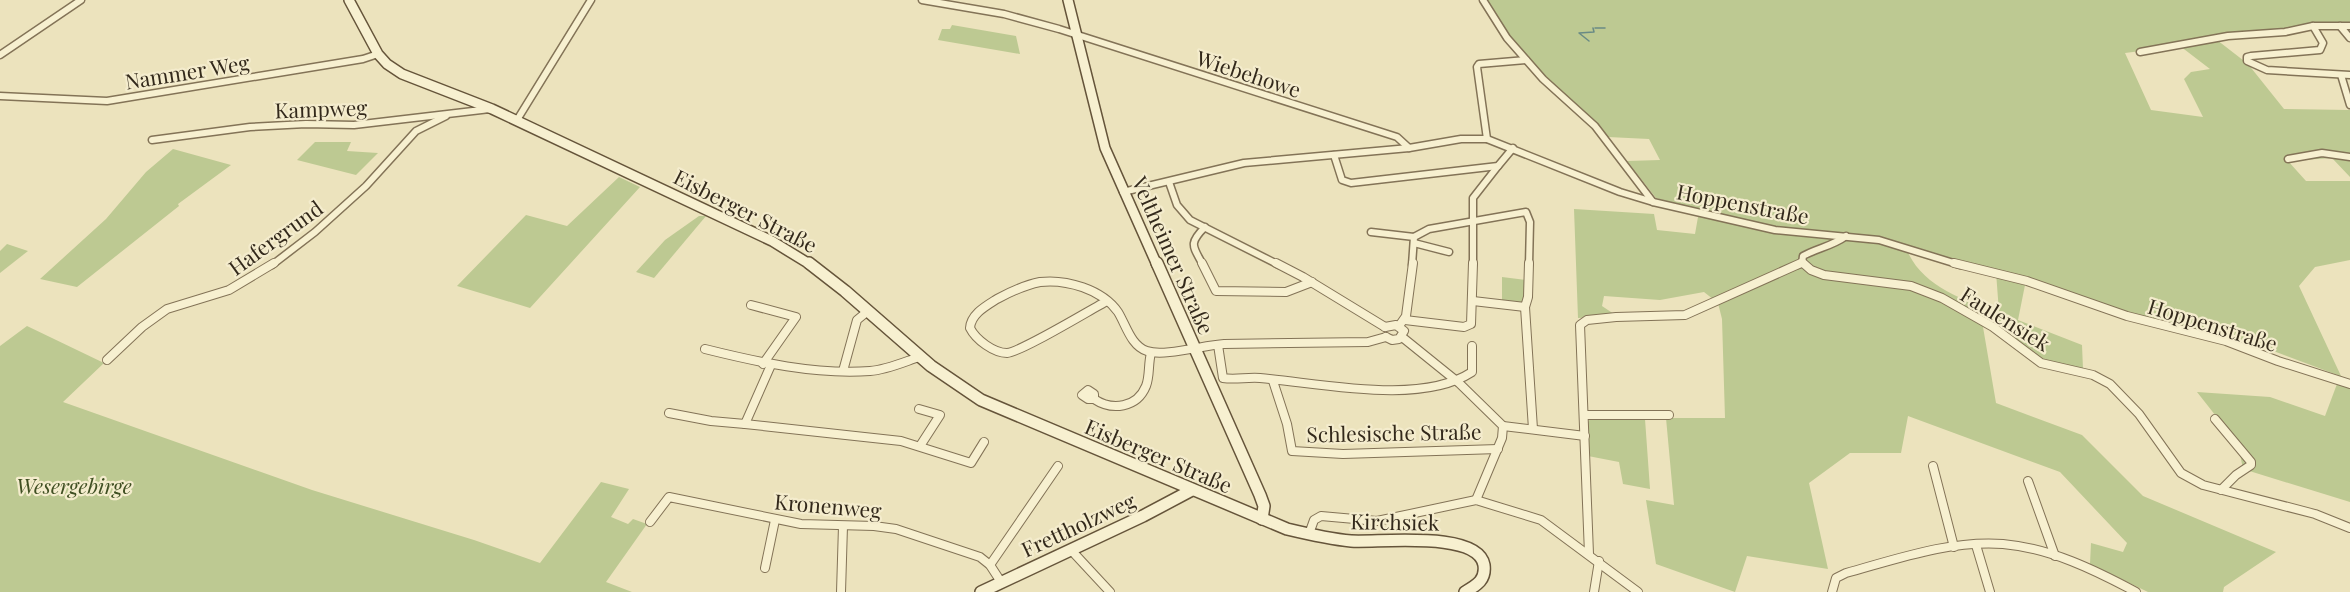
<svg xmlns="http://www.w3.org/2000/svg" width="2350" height="592" viewBox="0 0 2350 592" font-family="'Playfair Display',serif">
	<rect width="100%" height="100%" fill="#ece3bd"/>
	<g fill="#bdc992" fill-rule="evenodd">
		<path d="M1487 0H2350V26L2330 25 2217 40 2248 64 2284 109 2350 110V177L2332 158 2288 161 2306 181H2350V260L2315 267 2299 286 2341 376 2350 386V502L2243 469 2238 444 2197 392 2270 397 2325 416 2340 376 2263 347 2127 314 2026 280 2018 320 2082 345 2083 369 2047 364 1991 329 1983 327 1996 403 2082 435 2143 496 2276 552 2224 587 2223 592H2148L2090 564 2091 543 2123 552 2127 543 2060 472 1908 416 1901 453H1850L1809 483 1828 569 1747 556 1735 592 1656 564 1646 500 1674 505 1666 418H1725L1722 319 1718 303 1704 292 1660 300 1604 296 1602 306 1617 316 1578 318 1574 209 1654 214 1657 230 1695 234 1698 217 1696 210 1656 198 1627 161 1660 160 1649 139 1608 137C1565 93 1515 58 1487 0ZM2180 46 2210 69 2191 72 2184 79 2203 117 2151 110 2125 53ZM1906 248 1996 272 1999 312C1962 300 1921 286 1906 248Z"/>
		<path d="M952 25 1016 36 1020 54 938 40 942 29H950Z"/>
		<path d="M315 142H351L347 151 378 153 356 175 297 160Z"/>
		<path d="M173 149 231 165 178 204 179 206 77 287 40 279 106 219 146 172Z"/>
		<path d="M619 177 640 187 530 308 457 286 526 215 567 226Z"/>
		<path d="M699 216H706L654 278 636 272 665 240Z"/>
		<path d="M7 244 28 251 0 273V251Z"/>
		<path d="M1502 277 1526 280 1523 303 1520 304 1502 301Z"/>
		<path d="M27 326 104 363 63 402 312 490 474 540 540 563 601 482 629 489 611 517 628 524 633 519 647 524 606 582 632 592H0V346Z"/>
		<path d="M1590 419H1645L1650 489 1623 484 1619 462 1588 456 1587 424Z"/>
	</g>
	<g fill="none" stroke-linecap="round" stroke-linejoin="round">
		<g stroke="#698a85" stroke-width="1.5">
			<path d="M1595 28H1605"/>
			<path d="M1589 41 1579 33 1594 32 1593 28"/>
		</g>
		<defs>
			<g id="street-far1">
				<path d="M922 0 1004 14 1059 29 1397 137 1409 148"/>
				<path d="M1483 0 1507 38 1543 79 1595 126 1653 202"/>
				<path d="M2313 26 2323 43 2320 50 2251 56 2247 57V61L2267 70 2350 75"/>
				<path d="M2340 26 2350 38"/>
				<path d="M2140 52 2228 36 2285 32 2313 26H2350"/>
				<path d="M0 55 81 0"/>
				<path d="M2341 75 2350 105"/>
				<path d="M0 96 107 101 363 59 378 54"/>
				<path d="M517 120 591 0"/>
				<path d="M1487 139 1477 67 1479 64 1526 60"/>
				<path d="M152 140 250 127 306 124 354 125 490 109"/>
				<path d="M1334 155 1342 180 1351 183 1498 166 1513 148"/>
				<path d="M2288 159 2322 153 2350 157"/>
				<path d="M1169 182 1177 205 1190 220 1279 265"/>
				<path d="M1123 192 1244 163 1409 148 1461 139H1487L1620 192 1653 202 1775 230 1879 240 1960 265"/>
				<path d="M1371 232 1414 237"/>
				<path d="M1414 243 1449 252"/>
				<path d="M1802 263 1805 265"/>
				<path d="M272 265 315 232 366 186 416 131 446 116"/>
				<path d="M1203 265C1193 246 1188 244 1205 227"/>
				<path d="M1412 265 1414 237 1429 229 1526 212 1530 222 1529 265"/>
				<path d="M1473 265V198L1498 166"/>
				<path d="M1798 265 1802 263 1803 256C1817 248 1833 246 1846 236"/>
			</g>
			<g id="street">
				<path d="M1202 263 1216 291 1286 292 1312 282"/>
				<path d="M1276 263 1303 277 1385 327"/>
				<path d="M1529 263 1528 297 1525 307 1533 429"/>
				<path d="M1803 263 1811 270 1824 275 1911 286 1942 298 1993 327 2041 363 2093 375 2110 384 2139 414 2181 473 2203 485 2315 514 2350 528"/>
				<path d="M1954 263 2027 281 2127 316 2226 341 2278 361 2350 384"/>
				<path d="M1107 301C1090 310 1021 352 1007 353 994 353 976 340 970 328 971 314 986 306 997 299 1010 292 1025 285 1040 282 1066 279 1102 289 1118 312 1126 325 1131 346 1147 351 1164 357 1204 345 1224 344L1368 342 1386 337"/>
				<path d="M1473 301 1525 307"/>
				<path d="M751 305 796 317 763 364"/>
				<path d="M1405 320 1464 327 1471 324 1473 263"/>
				<path d="M1399 326 1406 316 1413 263"/>
				<path d="M1385 327 1396 325 1404 331 1399 339 1392 340 1386 337"/>
				<path d="M1402 337 1459 383 1503 426 1502 438 1476 500"/>
				<path d="M1218 345 1223 378C1235 380 1247 377 1260 378 1320 383 1420 406 1472 372V346"/>
				<path d="M705 349C757 362 816 375 870 371 886 370 904 362 919 357"/>
				<path d="M107 360 142 327 167 309 229 290 274 263"/>
				<path d="M843 371 857 320 868 311"/>
				<path d="M1273 381 1287 424 1292 451 1343 454 1498 449"/>
				<path d="M1088 390 1094 394V399H1088L1082 395Z"/>
				<path d="M1094 399C1112 411 1137 408 1146 386 1150 376 1148 364 1151 353"/>
				<path d="M919 409 940 415 920 446"/>
				<path d="M669 413 711 421 745 424 771 365"/>
				<path d="M1585 415H1669"/>
				<path d="M2215 419 2251 462V465L2236 475 2221 490"/>
				<path d="M745 424 901 441 971 463 984 442"/>
				<path d="M1503 426 1585 436"/>
				<path d="M1933 466 1954 547"/>
				<path d="M2028 481 2055 556"/>
				<path d="M650 522 669 497 801 524 874 526 896 529 980 557 990 565 1001 582"/>
				<path d="M1309 534 1314 520 1321 516 1377 521 1476 500 1541 520 1638 592"/>
				<path d="M1976 545 1990 592"/>
				<path d="M1071 550 1110 592"/>
				<path d="M1589 554 1580 325 1587 320 1616 317 1685 315 1801 263"/>
				<path d="M990 565 1058 466"/>
				<path d="M765 568 775 520"/>
				<path d="M841 592 843 526"/>
				<path d="M1594 592 1599 561"/>
				<path d="M1832 592 1836 578 1846 573C1897 559 1950 540 2003 544 2050 548 2095 570 2136 592"/>
			</g>
			<g id="secondary-far1">
				<path d="M349 0 378 54 387 64 402 74 492 109 772 241 811 265"/>
				<path d="M1068 0 1105 148 1157 265"/>
			</g>
			<g id="secondary">
				<path d="M809 263 845 291 931 366 981 400 1287 529C1308 534 1329 539 1351 541 1378 543 1478 530 1484 565 1486 580 1477 585 1465 592"/>
				<path d="M1157 263 1260 495 1264 506 1262 519"/>
				<path d="M981 592 1143 516 1192 490"/>
			</g>
		</defs>
		<use href="#street-far1" stroke="#837357" stroke-width="9"/>
		<use href="#street" stroke="#837357" stroke-width="10"/>
		<use href="#secondary-far1" stroke="#65543a" stroke-width="12"/>
		<use href="#secondary" stroke="#65543a" stroke-width="14"/>
		<use href="#street-far1" stroke="#f7f0d0" stroke-width="6"/>
		<use href="#street" stroke="#f7f0d0" stroke-width="8"/>
		<use href="#secondary-far1" stroke="#f7f0d0" stroke-width="9"/>
		<use href="#secondary" stroke="#f7f0d0" stroke-width="11"/>
	</g>
	<g text-anchor="middle" dominant-baseline="central" stroke-width="4.5" stroke-linejoin="round" paint-order="stroke">
		<g font-size="21" fill="#33291b" stroke="#f4eccd">
			<text transform="translate(187 71) rotate(-9)">Nammer Weg</text>
			<text transform="translate(1249 73) rotate(18)">Wiebehowe</text>
			<text transform="translate(321 108) rotate(-2)">Kampweg</text>
			<text transform="translate(1743 203) rotate(11)">Hoppenstraße</text>
			<text transform="translate(746 210) rotate(27)">Eisberger Straße</text>
			<text transform="translate(275 237) rotate(-36)">Hafergrund</text>
			<text transform="translate(1174 255) rotate(66)">Veltheimer Straße</text>
			<text transform="translate(2006 318) rotate(32)">Faulensiek</text>
			<text transform="translate(2213 324) rotate(17)">Hoppenstraße</text>
			<text transform="translate(1394 432) rotate(-1)">Schlesische Straße</text>
			<text transform="translate(1159 455) rotate(23)">Eisberger Straße</text>
			<text transform="translate(828 505) rotate(5)">Kronenweg</text>
			<text transform="translate(1395 521) rotate(1)">Kirchsiek</text>
			<text transform="translate(1078 524) rotate(-25)">Frettholzweg</text>
		</g>
		<g font-size="21" font-style="italic" fill="#3f4f22" stroke="#f4eccd">
			<text x="74" y="485">Wesergebirge</text>
		</g>
	</g>
</svg>
